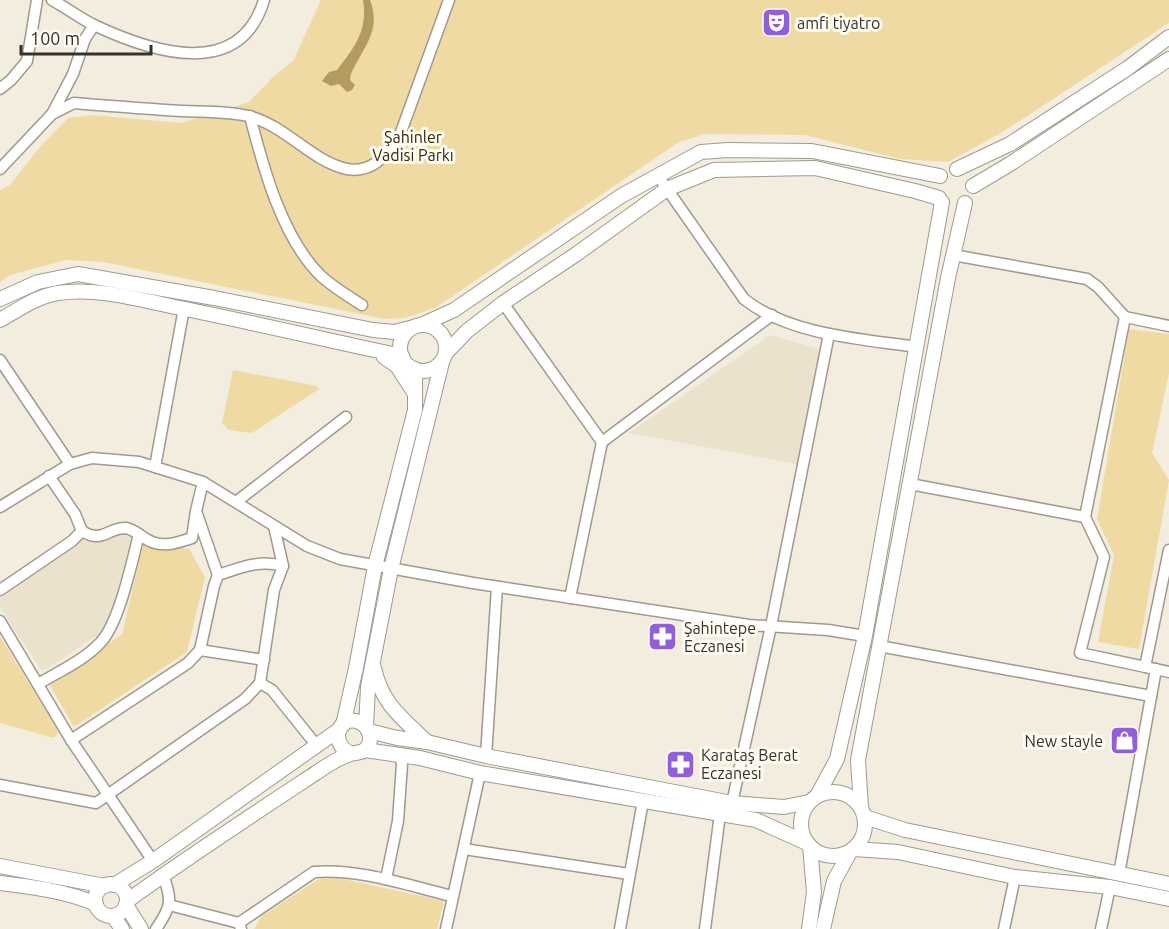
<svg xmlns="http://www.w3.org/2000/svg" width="1169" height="929" viewBox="0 0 1169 929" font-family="Ubuntu,sans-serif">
	<rect width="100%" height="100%" fill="#f3eddf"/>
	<g fill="#eae2cd">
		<path d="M770 335 816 348 820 355 797 464 629 433Z"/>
		<path d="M94 528 128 532 133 543 111 626 46 670H41L0 607V592Z"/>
	</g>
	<g fill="#f0daa4">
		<path d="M321 0H1169V23L1001 133 948 162 900 159 805 135 704 134 679 142 435 308 405 318 385 319 103 262 66 260 10 275 0 282V190L10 185 39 148 68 118 92 115 181 123 249 102 272 78 293 61Z"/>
		<path d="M1129 329 1169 334V373L1152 453 1169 480 1139 649 1098 642 1114 555 1097 519Z"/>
		<path d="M233 370 317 386 319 389 252 433 229 430 222 423Z"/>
		<path d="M144 542 189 549 205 577 187 652 74 727 50 685 122 634Z"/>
		<path d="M0 637 59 731 54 738 0 723Z"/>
		<path d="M325 875 444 901 437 929H254L262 916Z"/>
	</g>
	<path fill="#b39b60" d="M363 0H370C382 31 363 47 351 74L350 80 355 85 352 90 347 92 339 84 331 86 322 81 329 72 337 70C355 47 368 30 363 0Z"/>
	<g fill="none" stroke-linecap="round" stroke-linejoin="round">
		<defs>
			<g id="street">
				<path d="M52 0C67 8 81 19 96 26 152 52 240 81 264 0"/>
				<path d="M0 89 11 80 27 61 37 0"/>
				<path d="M52 114 73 74 85 39 94 25"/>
				<path d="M250 116C263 167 282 238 321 276 333 287 348 296 362 305"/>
				<path d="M0 169 52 114 74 103C110 106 147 109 183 111 205 112 230 111 252 117 286 127 315 163 347 169 370 173 383 158 397 143L449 0"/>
				<path d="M658 176 744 299C789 335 862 339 917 347"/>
				<path d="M953 255 1087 279 1098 287 1125 317 1169 326"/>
				<path d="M503 303 602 442"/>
				<path d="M1125 317 1085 517 1104 557 1080 653 1169 672"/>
				<path d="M0 360 70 464"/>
				<path d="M155 467 184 308"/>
				<path d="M910 484 1085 517"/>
				<path d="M236 502 346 417"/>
				<path d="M0 507 70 464 92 458 139 462 203 482 307 546 340 559 473 583 749 625 828 630 865 636"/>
				<path d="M197 514 218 575"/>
				<path d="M82 531C103 544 106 528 126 528 132 529 137 533 143 537 159 549 174 544 192 538L196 511 203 482"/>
				<path d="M0 590 72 541 82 531 75 514 49 476"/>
				<path d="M570 598 602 442 772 315"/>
				<path d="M0 621 71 740 153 861"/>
				<path d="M879 646 1151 696"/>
				<path d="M200 650 264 660"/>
				<path d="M1145 667 1169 550"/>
				<path d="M260 683 272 690 317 746"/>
				<path d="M38 684C58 672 83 661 100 643 119 624 132 562 139 534"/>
				<path d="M71 740 188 663 200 650 214 586 218 575C240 568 260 559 283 566"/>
				<path d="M486 756 497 587"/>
				<path d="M0 785 96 803 245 699 260 683 274 590 283 566 274 526"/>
				<path d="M732 803 771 626 829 334"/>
				<path d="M464 849 629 874"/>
				<path d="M1119 874 1156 669"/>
				<path d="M386 879 398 821 402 764 400 755"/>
				<path d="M169 905 239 923"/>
				<path d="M156 929C172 906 172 901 163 874"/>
				<path d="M241 929 239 923 314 872C358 868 410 886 452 896"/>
				<path d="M446 929 480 773"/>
				<path d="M620 929 643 801"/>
				<path d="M705 929 720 814"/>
				<path d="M1004 929 1015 877"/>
				<path d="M1101 929 1110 887"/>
			</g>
			<g id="secondary">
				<path d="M957 169 1010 144 1128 68 1169 37"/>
				<path d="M973 186 1010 164 1169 59"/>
				<path d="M0 299 38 282 78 274 214 298 373 330 394 332 410 328"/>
				<path d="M0 320C18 310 37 296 58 293 93 287 139 299 175 307 251 322 326 340 402 356"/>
				<path d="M421 325 454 310 621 196 701 152 728 150 812 151 940 176"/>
				<circle cx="423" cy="348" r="23"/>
				<path d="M446 353 467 331 503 303 575 255 667 189 714 170 815 168 915 191 939 198"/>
				<path d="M384 357 397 366 415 394"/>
				<path d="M374 668C382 704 401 717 427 742"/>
				<path d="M343 725 356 668 375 566 415 410V369"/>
				<path d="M366 727 368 687 391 569 442 362"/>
				<path d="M369 731 397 738 427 742 486 756 732 803 784 807 809 802"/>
				<path d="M365 750 420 758 480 773 756 820 807 843"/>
				<circle cx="833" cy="824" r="32"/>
				<path d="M817 796 837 759 865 636 942 202"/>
				<path d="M861 808 858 760 948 278 965 203"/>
				<path d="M865 817 905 830 1169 884"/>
				<path d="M854 849 898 852 1015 877 1110 887 1169 899"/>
				<path d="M0 866 105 886"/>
				<path d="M0 883C32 887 66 891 96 904"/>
				<circle cx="111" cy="900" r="16"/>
				<path d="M114 885 153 861 340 729"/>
				<path d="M127 901C189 856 252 815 316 773 326 766 336 759 348 755 353 752 359 754 365 750 375 741 369 724 356 721 336 717 331 745 350 753"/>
				<path d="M126 905 141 929"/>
				<path d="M113 916 122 929"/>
				<path d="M809 929 814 892 810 846"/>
				<path d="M823 929 834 881 850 852"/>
			</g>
		</defs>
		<use href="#street" stroke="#a09a8d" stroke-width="13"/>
		<use href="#secondary" stroke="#a09a8d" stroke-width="16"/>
		<use href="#street" stroke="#fff" stroke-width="10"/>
		<use href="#secondary" stroke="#fff" stroke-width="14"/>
	</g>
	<defs>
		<symbol id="theatre-square" viewBox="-11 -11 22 22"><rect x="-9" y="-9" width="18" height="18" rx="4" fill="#8f60da" stroke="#fefbf2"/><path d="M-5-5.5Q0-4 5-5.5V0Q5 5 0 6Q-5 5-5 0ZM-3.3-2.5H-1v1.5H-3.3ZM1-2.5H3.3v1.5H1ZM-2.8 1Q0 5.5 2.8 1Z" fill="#fff"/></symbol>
		<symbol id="pharmacy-square" viewBox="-11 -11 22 22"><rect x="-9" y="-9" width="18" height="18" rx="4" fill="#8f60da" stroke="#fefbf2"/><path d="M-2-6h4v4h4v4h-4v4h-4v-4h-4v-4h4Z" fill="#fff"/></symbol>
		<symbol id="shop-square" viewBox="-11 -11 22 22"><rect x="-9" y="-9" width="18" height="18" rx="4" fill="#8f60da" stroke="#fefbf2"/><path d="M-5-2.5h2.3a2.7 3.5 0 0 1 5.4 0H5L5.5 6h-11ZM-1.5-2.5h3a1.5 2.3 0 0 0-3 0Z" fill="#fff"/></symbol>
	</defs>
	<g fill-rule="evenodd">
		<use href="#theatre-square" x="760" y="6" width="33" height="33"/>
		<use href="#pharmacy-square" x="646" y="620" width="33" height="33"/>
		<use href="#shop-square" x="1108" y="724" width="33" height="33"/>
		<use href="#pharmacy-square" x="664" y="748" width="33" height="33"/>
	</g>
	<g text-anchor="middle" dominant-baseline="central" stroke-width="6" stroke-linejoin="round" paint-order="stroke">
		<g font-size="16" fill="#34322c" stroke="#fefbf2" text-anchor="start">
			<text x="797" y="23">amfi tiyatro</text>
			<text x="684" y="628">Şahintepe<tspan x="684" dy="18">Eczanesi</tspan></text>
			<text x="1103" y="741" text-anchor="end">New stayle</text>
			<text x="701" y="755">Karataş Berat<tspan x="701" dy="18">Eczanesi</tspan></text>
		</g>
		<g font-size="16" fill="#34290d" stroke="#fefbf2">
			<text x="413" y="137">Şahinler<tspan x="413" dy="18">Vadisi Parkı</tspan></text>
		</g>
	</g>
	<path d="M21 45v9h130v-9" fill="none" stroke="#34322c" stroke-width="3"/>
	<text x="30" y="45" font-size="18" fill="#34322c" stroke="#fefbf2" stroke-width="4.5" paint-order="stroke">100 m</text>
</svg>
